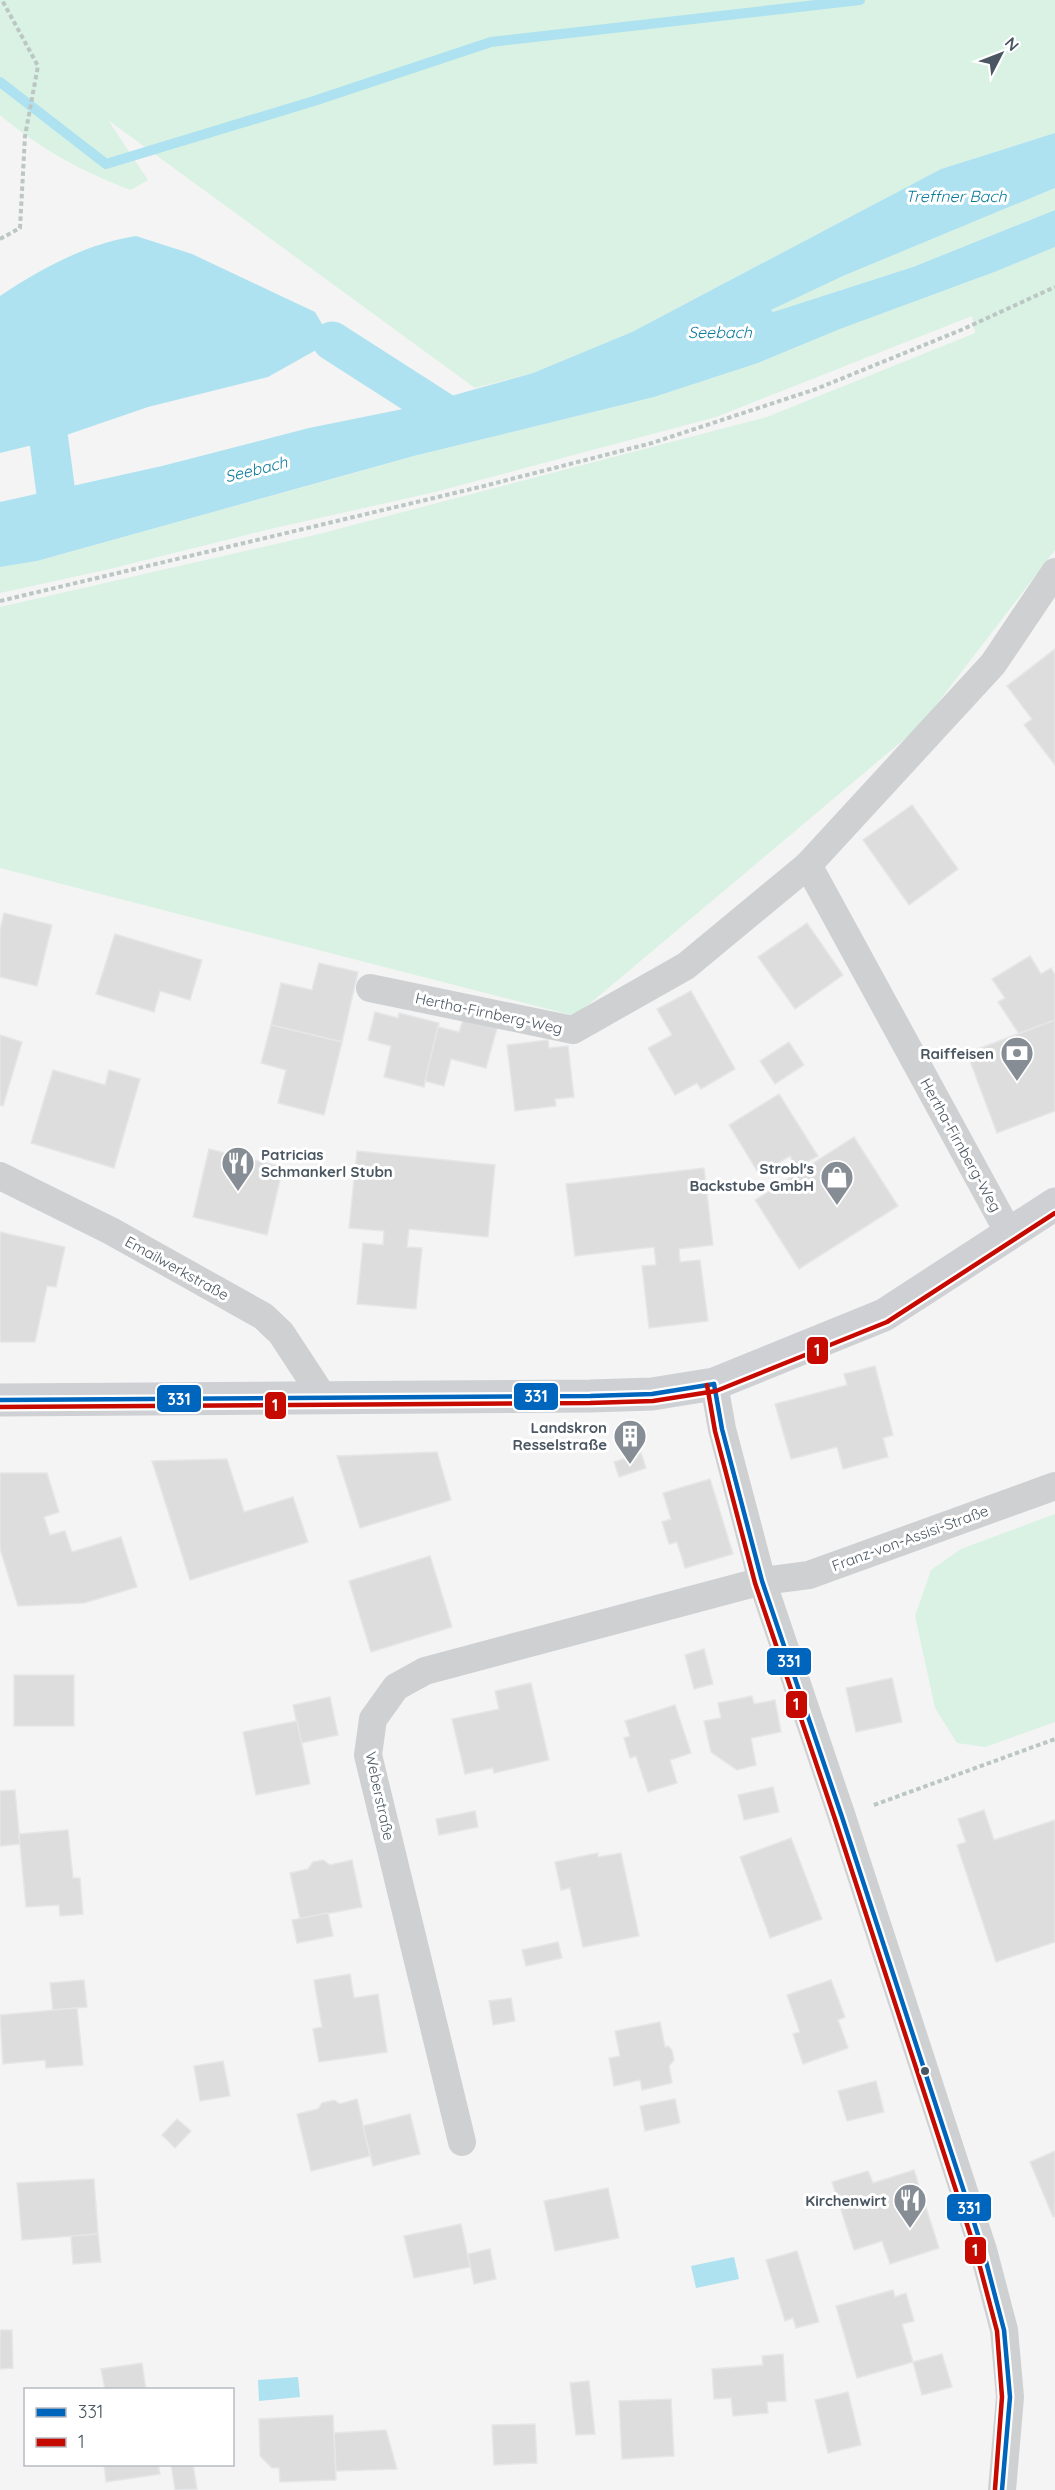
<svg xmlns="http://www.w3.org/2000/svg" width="1055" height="2490" viewBox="0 0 1055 2490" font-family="Quicksand,sans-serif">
	<rect width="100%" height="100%" fill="#f4f4f4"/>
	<g fill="#d9f2e3">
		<path d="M0 0H1055V133L941 169 632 332 533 373 475 388 108 120 148 180 131 190C80 171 41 149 0 115Z"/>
		<path d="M1055 188V210L913 267 773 312 771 310 843 276Z"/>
		<path d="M1055 247V550L920 726 575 1016 0 868V607L315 535 767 417 975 333 972 316 716 417 435 492 270 529 114 568 0 593V567L37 561 415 456 654 397 758 363 840 329 997 271Z"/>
		<path d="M1055 1514V1722L985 1747 957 1743 935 1708 915 1616 931 1570 961 1549Z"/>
	</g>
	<g fill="#aee2f0">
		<path d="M1055 133V188L843 276 771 310 773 312 913 267 1055 210V247L997 271 840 329 758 363 654 397 414 456 37 561 0 567V502L162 466 309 428 408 408 533 373 632 332 941 169Z"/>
		<path d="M136 236 192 254 315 312 332 341 268 377 148 407 49 441 0 453V296C40 269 88 243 136 236Z"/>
		<path d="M734 2257 739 2279 696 2288 691 2266Z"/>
		<path d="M298 2377 300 2397 259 2401 258 2380Z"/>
	</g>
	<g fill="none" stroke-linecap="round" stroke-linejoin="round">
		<path stroke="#aee2f0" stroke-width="10" d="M0 82 106 164 314 101 491 42 860 0"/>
		<g stroke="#aee2f0" stroke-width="39">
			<path d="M332 341 452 418"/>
			<path d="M49 441 59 516"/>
		</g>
	</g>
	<g fill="#ddddde" stroke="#e5e6e7" stroke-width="1.5">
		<path d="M1055 649V765L1024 725 1032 719 1007 686Z"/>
		<path d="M912 805 958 869 909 905 863 840Z"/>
		<path d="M4 913 52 925 37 986 0 977V930Z"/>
		<path d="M807 923 843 975 795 1009 758 957Z"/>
		<path d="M115 934 202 960 190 1000 160 991 154 1012 96 994Z"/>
		<path d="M1030 956 1041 974 1051 968 1055 975V1020L1019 1034 998 1002 1005 998 992 979Z"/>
		<path d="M319 963 358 972 342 1042 271 1025 281 983 312 990Z"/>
		<path d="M691 991 735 1069 701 1089 697 1083 675 1095 648 1048 672 1035 657 1009Z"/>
		<path d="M375 1012 398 1018 399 1013 439 1023 424 1087 384 1077 391 1046 368 1040Z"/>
		<path d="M463 1020 497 1028 486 1068 451 1059 444 1086 425 1081 438 1027 459 1032Z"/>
		<path d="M1055 1020V1111L997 1133 967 1053Z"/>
		<path d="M271 1025 342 1042 324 1115 278 1103 286 1070 261 1063Z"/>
		<path d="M0 1035 22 1042 3 1106 0 1105Z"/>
		<path d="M548 1040 549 1048 568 1046 574 1097 555 1099 556 1106 515 1111 507 1045Z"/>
		<path d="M789 1042 804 1065 775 1084 760 1061Z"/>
		<path d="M53 1070 105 1085 109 1070 140 1079 114 1168 31 1143Z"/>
		<path d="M779 1094 818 1156 797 1168 790 1156 759 1174 729 1125Z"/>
		<path d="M854 1137 898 1206 799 1269 755 1200Z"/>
		<path d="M209 1149 283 1167 267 1235 193 1217Z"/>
		<path d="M357 1151 495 1165 488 1237 409 1229 407 1247 422 1248 416 1309 357 1304 363 1243 383 1245 384 1231 349 1228Z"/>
		<path d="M704 1168 713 1245 679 1249 680 1262 700 1260 708 1321 649 1328 642 1266 656 1265 654 1247 575 1256 566 1184Z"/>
		<path d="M0 1232 65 1247 56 1287 47 1286 35 1342H0Z"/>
		<path d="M875 1366 893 1435 883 1438 888 1457 843 1469 837 1447 791 1459 775 1404 847 1385 844 1374Z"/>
		<path d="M437 1452 451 1500 360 1528 337 1456Z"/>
		<path d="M641 1453 646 1468 619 1477 614 1462Z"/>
		<path d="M227 1459 244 1512 293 1497 308 1542 190 1580 152 1461Z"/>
		<path d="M0 1473H47L59 1512 44 1517 50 1535 65 1531 72 1552 121 1537 137 1587 84 1603 18 1606 0 1549Z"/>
		<path d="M710 1479 733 1554 685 1568 677 1542 669 1544 662 1522 671 1519 663 1493Z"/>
		<path d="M430 1556 452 1627 371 1652 349 1581Z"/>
		<path d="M704 1649 713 1684 694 1689 685 1655Z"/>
		<rect x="14" y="1675" width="60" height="51"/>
		<path d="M892 1678 902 1722 856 1732 846 1688Z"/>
		<path d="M531 1683 549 1760 494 1773 493 1768 465 1774 452 1719 499 1709 495 1691Z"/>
		<path d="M752 1696 754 1704 775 1700 781 1732 751 1738 756 1765 737 1770 711 1752 704 1721 721 1718 718 1703Z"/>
		<path d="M330 1697 338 1735 301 1743 293 1705Z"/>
		<path d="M675 1705 691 1753 670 1760 677 1783 648 1792 636 1756 630 1758 624 1738 630 1736 625 1721Z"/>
		<path d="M297 1721 310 1784 256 1795 243 1732Z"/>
		<path d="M773 1787 779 1812 744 1820 738 1795Z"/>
		<path d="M15 1790 20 1844 0 1846V1791Z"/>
		<path d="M984 1810 994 1840 1055 1820V1942L996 1962 957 1845 966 1842 958 1819Z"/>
		<path d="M475 1811 478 1827 439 1835 436 1819Z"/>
		<path d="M68 1830 73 1878H80L83 1914 60 1916 59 1905 26 1907 19 1834Z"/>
		<path d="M791 1838 822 1919 770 1938 740 1857Z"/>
		<path d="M598 1853V1857L621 1853 639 1936 583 1947 570 1888 561 1890 555 1862Z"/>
		<path d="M323 1860 330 1865 352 1860 362 1907 300 1919 290 1873 308 1869 313 1862Z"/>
		<path d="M328 1913 333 1936 297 1943 292 1920Z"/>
		<path d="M558 1942 562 1958 526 1966 522 1950Z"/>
		<path d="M350 1974 354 1998 378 1994 387 2052 319 2062 313 2029 322 2027 314 1980Z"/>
		<path d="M84 1980 87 2007 53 2010 50 1983Z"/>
		<path d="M831 1980 845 2017 838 2020 848 2048 803 2064 793 2034 800 2032 787 1995Z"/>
		<path d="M511 1998 515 2021 493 2025 489 2001Z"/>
		<path d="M77 2008 83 2065 46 2068 45 2060 3 2064 0 2015Z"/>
		<path d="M660 2022 665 2047 668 2046 672 2050 674 2060 669 2066 672 2083 642 2090 640 2080 614 2086 609 2058 620 2056 615 2031Z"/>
		<path d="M223 2061 230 2096 200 2101 194 2066Z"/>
		<path d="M876 2081 884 2112 847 2121 838 2091Z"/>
		<path d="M357 2099 370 2156 311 2171 297 2114 318 2109 322 2103 334 2100 340 2104Z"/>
		<path d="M675 2099 680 2123 645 2131 640 2106Z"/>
		<path d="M410 2114 420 2154 373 2166 363 2126Z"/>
		<path d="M177 2119 191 2131 175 2148 162 2135Z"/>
		<path d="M1055 2151V2216L1053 2217 1030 2162Z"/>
		<path d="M914 2170 939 2248 890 2264 882 2241 854 2250 832 2182 868 2171 873 2183Z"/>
		<path d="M94 2179 98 2234 22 2240 17 2183Z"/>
		<path d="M608 2188 619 2238 555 2251 544 2201Z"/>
		<path d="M461 2224 470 2267 414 2278 404 2236Z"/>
		<path d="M98 2234 101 2262 73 2264 71 2236Z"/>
		<path d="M490 2249 496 2279 474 2284 468 2254Z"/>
		<path d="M797 2251 819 2322 796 2328 793 2318 785 2321 766 2260Z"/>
		<path d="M893 2290 895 2297 906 2293 914 2321 902 2324 913 2362 857 2378 836 2306Z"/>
		<path d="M0 2330H12L13 2368 0 2369Z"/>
		<path d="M783 2354 786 2401 767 2402 768 2413 733 2416 731 2398 714 2399 712 2369 763 2365 762 2356Z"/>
		<path d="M942 2354 952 2387 922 2395 913 2362Z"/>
		<path d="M142 2363 146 2390H105L101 2369Z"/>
		<path d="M589 2381 595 2434 576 2435 570 2383Z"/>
		<path d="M848 2392 861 2445 828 2453 815 2400Z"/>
		<path d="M671 2399 674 2456 622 2459 619 2401Z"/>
		<path d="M333 2415 336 2480 280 2482 279 2468H272L260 2456 259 2419Z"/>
		<path d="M535 2424 537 2463 494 2465 492 2425Z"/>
		<path d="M386 2430 397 2469 336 2471 334 2433Z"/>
		<path d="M104 2464H158L160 2474 106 2482Z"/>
		<path d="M171 2464H193L197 2489 175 2490Z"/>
	</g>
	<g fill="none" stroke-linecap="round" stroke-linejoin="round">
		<g stroke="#bcc7c4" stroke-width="4" stroke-dasharray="4.5 3" stroke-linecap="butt">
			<path d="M0 239 20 228 25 136 38 66 2 0"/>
			<path d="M0 601 480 487 652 443 816 389 961 330 1055 287"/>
			<path d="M874 1805 1055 1739"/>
		</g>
		<g stroke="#ced0d2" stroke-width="28">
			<path d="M808 865 1010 1235"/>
			<path d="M370 988 573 1030 686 966 808 865 993 664 1055 572"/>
			<path d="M0 1176 111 1231 263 1316 281 1333 323 1397"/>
			<path d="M714 1384 722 1429 762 1581 842 1817 983 2250 1004 2330 1010 2397 1002 2490"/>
			<path d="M462 2142 368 1755 373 1719 396 1687 425 1671 762 1581 809 1575 1055 1486"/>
		</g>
		<path stroke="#ced0d4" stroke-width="33" d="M0 1400 590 1396 652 1394 714 1384 884 1315 1055 1204"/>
		<defs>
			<g id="bus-1">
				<path d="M714 1384 722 1429 762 1581 842 1817 983 2250 1004 2330 1010 2397 1002 2490"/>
				<path d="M0 1400 590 1396 652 1394 714 1384"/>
			</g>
			<g id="bus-2">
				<path d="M707 1385 715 1431 755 1583 835 1819 976 2252 997 2331 1002 2397 995 2489"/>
				<path d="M0 1407 590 1403 653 1401 716 1391 887 1322 1055 1213"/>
			</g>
		</defs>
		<use href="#bus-1" stroke="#fff" stroke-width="9"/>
		<use href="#bus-2" stroke="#fff" stroke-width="9"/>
		<use href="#bus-1" stroke="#0065bd" stroke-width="4.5"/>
		<use href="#bus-2" stroke="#c70a00" stroke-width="4.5"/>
	</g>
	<defs>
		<symbol id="bank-pin" viewBox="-11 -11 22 30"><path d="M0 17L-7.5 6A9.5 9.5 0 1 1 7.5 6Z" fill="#868d94" stroke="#fff"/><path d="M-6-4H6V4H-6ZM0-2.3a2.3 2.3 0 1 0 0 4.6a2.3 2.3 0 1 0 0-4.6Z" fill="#fff"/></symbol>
		<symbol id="restaurant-pin" viewBox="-11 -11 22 30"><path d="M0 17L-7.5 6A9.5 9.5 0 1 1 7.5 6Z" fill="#868d94" stroke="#fff"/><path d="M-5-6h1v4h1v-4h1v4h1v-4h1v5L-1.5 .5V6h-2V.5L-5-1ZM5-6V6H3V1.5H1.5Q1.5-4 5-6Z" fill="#fff"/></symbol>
		<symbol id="shop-pin" viewBox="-11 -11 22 30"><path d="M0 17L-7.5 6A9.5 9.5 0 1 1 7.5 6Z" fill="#868d94" stroke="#fff"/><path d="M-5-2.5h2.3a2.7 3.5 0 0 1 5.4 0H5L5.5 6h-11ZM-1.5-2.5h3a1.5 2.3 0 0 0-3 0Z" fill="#fff"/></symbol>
		<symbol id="building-pin" viewBox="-11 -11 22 30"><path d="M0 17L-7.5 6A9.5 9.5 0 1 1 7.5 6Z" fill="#868d94" stroke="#fff"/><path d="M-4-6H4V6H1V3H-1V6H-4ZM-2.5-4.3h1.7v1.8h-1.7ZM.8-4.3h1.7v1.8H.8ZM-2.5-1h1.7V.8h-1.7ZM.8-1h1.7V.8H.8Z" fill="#fff"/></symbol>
	</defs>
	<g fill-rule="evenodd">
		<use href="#bank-pin" x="998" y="1034" width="38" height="52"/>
		<use href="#restaurant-pin" x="219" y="1144" width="38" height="52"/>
		<use href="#shop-pin" x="818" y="1158" width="38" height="52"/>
		<use href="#building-pin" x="611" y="1417" width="38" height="52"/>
		<use href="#restaurant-pin" x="891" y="2181" width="38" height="52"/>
	</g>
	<circle fill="#4a5661" stroke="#fff" stroke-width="2" cx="925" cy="2071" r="5"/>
	<g text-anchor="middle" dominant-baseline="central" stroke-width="6" stroke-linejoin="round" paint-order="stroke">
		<g font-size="15" fill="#4a5661" stroke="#fff">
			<text transform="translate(489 1013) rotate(12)">Hertha-Firnberg-Weg</text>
			<text transform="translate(961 1145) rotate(61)">Hertha-Firnberg-Weg</text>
			<text transform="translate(177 1268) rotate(29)">Emailwerkstraße</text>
			<text transform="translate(910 1538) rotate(-20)">Franz-von-Assisi-Straße</text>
			<text transform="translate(380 1796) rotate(78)">Weberstraße</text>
		</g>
		<g font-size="15" font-weight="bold" fill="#4a5661" stroke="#fff" text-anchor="end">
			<text x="994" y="1053">Raiffeisen</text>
			<text x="261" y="1154" text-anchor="start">Patricias<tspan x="261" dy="17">Schmankerl Stubn</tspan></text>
			<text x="814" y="1168">Strobl's<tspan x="814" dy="17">Backstube GmbH</tspan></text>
			<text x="607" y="1427">Landskron<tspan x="607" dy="17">Resselstraße</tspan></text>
			<text x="887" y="2200">Kirchenwirt</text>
		</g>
		<g font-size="16" font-style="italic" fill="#0c7c9b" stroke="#fff">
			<text x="956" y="196">Treffner Bach</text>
			<text x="720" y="332">Seebach</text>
			<text transform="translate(256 469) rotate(-14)">Seebach</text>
		</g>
	</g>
	<g stroke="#fff" stroke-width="2">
		<rect x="806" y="1336" width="23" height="29" rx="6" fill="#c70a00"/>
		<rect x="513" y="1382" width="46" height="29" rx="6" fill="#0065bd"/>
		<rect x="156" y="1384" width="46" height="29" rx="6" fill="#0065bd"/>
		<rect x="264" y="1391" width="23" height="29" rx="6" fill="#c70a00"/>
		<rect x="766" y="1647" width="46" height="29" rx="6" fill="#0065bd"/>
		<rect x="785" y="1690" width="23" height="29" rx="6" fill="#c70a00"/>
		<rect x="946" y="2193" width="46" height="29" rx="6" fill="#0065bd"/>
		<rect x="964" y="2236" width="23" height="29" rx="6" fill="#c70a00"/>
	</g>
	<g font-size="16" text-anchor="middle" font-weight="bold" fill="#fff">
		<text x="817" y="1356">1</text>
		<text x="536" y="1402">331</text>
		<text x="179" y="1405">331</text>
		<text x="275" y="1411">1</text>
		<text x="789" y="1667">331</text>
		<text x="796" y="1710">1</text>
		<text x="969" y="2214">331</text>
		<text x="975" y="2256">1</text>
	</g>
	<rect x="24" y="2388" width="210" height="78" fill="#ffffff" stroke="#b7bbc0" stroke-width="1.5"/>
	<rect x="36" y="2408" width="30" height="9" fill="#0065bd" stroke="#b7bbc0" stroke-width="1.5"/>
	<text x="78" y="2418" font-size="18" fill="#4a5661">331</text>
	<rect x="36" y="2438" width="30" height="9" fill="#c70a00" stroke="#b7bbc0" stroke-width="1.5"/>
	<text x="78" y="2448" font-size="18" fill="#4a5661">1</text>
	<g transform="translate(1001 54) rotate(48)" stroke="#ffffff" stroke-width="4.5" paint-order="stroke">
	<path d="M0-4.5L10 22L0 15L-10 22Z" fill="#4a5661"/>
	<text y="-9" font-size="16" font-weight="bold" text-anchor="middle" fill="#4a5661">N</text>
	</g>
</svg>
